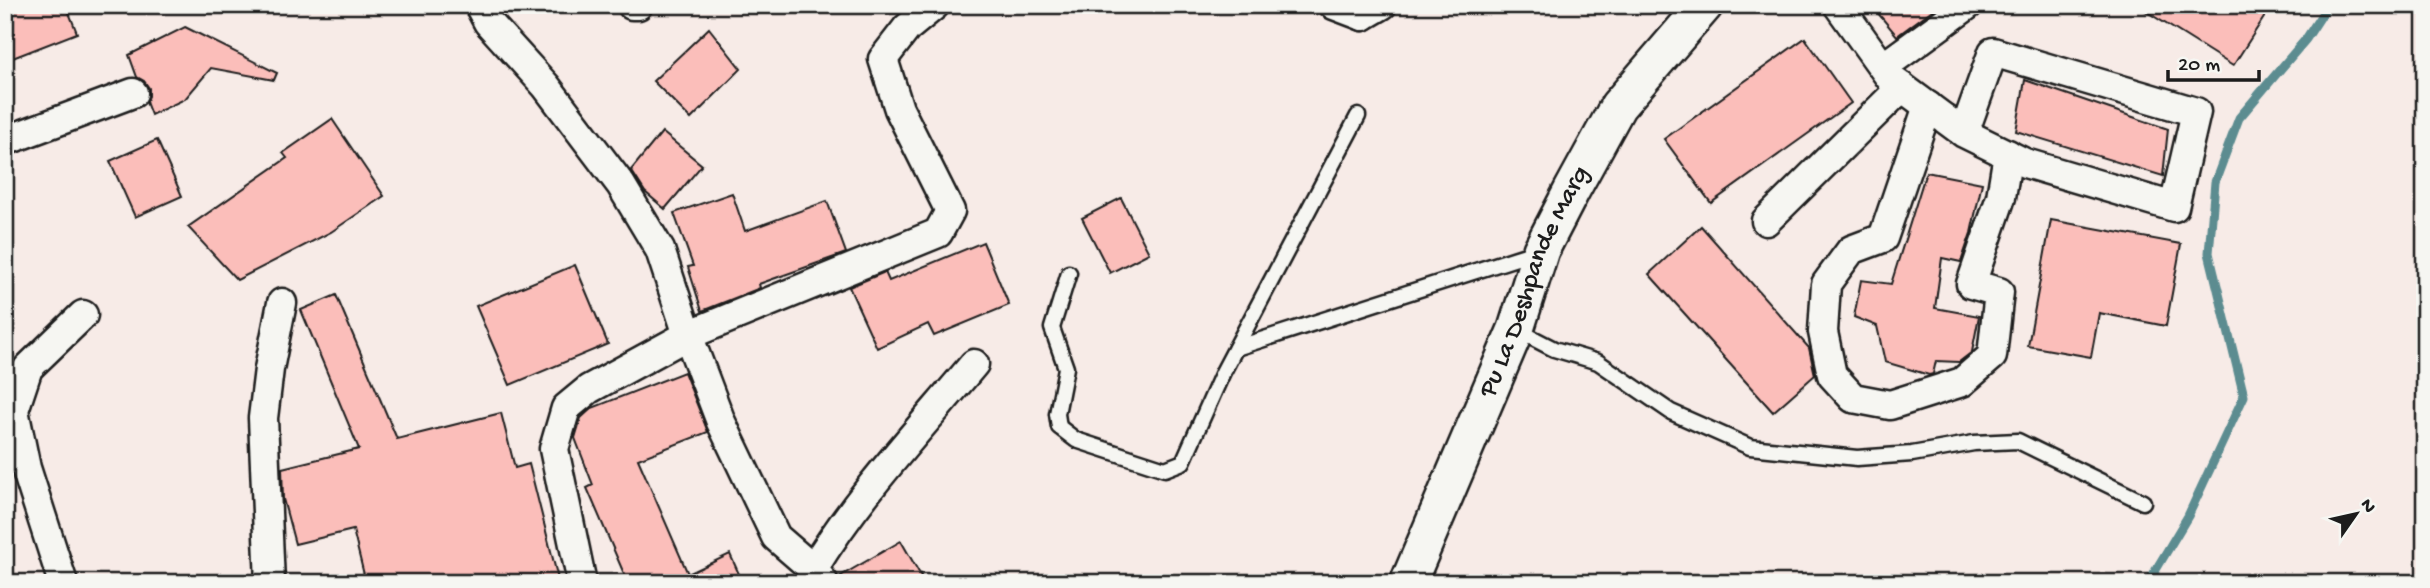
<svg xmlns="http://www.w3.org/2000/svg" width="2430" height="588" viewBox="0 0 2430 588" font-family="'Gochi Hand',sans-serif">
	<rect width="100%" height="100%" fill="#f7ebe7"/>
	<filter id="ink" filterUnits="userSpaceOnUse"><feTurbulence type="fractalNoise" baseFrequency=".0143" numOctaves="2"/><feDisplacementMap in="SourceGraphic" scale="14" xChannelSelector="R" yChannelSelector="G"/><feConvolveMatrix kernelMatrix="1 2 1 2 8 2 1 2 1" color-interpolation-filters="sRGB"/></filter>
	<g filter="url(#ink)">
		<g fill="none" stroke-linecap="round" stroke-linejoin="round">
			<path stroke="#5b8c90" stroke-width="9" d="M2148 583 2188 516 2244 396 2209 253 2215 182 2239 118 2306 39 2328 5"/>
		</g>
		<g fill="#fbbeba" stroke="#1c1c1c" stroke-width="2">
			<path d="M5 5H66L77 33 5 61Z"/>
			<path d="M1871 5H1939L1897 36Z"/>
			<path d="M2136 5H2272L2233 66Z"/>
			<path d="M185 27 277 73 274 80 211 68 185 99 151 115 146 102 149 96V88L144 81 137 77 129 55Z"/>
			<path d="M709 28 741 69 691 119 653 81Z"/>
			<path d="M1805 38 1851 103 1711 203 1664 139Z"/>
			<path d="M2025 80 2168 129 2163 176 2016 131Z"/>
			<path d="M332 119 384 196 331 232 237 280 188 227 287 158 283 153Z"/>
			<path d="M662 132 702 165 665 209 645 192 631 170Z"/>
			<path d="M157 140 182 196 135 217 110 161Z"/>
			<path d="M1926 172 1982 183 1971 233 1961 262 1942 258 1935 308 1979 316 1972 352 1959 362 1936 361 1933 374 1929 375 1885 362 1877 326 1854 317 1861 280 1891 284Z"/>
			<path d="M732 193 745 231 827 201 846 253 759 284 760 288 702 311 688 267 693 266 674 213Z"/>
			<path d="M1121 198 1149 253 1110 273 1082 218Z"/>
			<path d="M2051 220 2181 244 2166 326 2099 313 2091 357 2028 346Z"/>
			<path d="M1701 226 1809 348 1815 375 1773 412 1649 274Z"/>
			<path d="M983 242 1009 305 934 336 928 324 877 348 849 287 885 272 889 281Z"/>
			<path d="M575 265 608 344 510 385 476 306Z"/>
			<path d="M336 295 397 439 501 413 515 468 529 464 559 583H366L353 530 295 544 283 499 282 468 359 449 301 310Z"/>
			<path d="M684 372 708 432 638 459 688 574 730 554 743 583H628L587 488 593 485 575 438 581 418 592 408Z"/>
			<path d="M901 541 925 583H840L839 577Z"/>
		</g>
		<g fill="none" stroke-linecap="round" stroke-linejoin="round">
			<defs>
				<g id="service">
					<path d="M1069 273 1052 328 1066 368 1057 414 1059 427 1076 440 1165 469 1183 462 1223 372 1358 116"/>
					<path d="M1517 330 1554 349 1598 362 1671 412 1750 447 1857 458 1912 454 1974 443 2018 441 2143 502"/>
					<path d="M1236 348 1538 251"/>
				</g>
				<g id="minor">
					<path d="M479 5 488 22 546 86 621 185 660 250 688 335 721 422 776 537 813 569 824 583"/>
					<path d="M632 5H638"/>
					<path d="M1334 5 1363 16"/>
					<path d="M1367 5 1363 16 1382 5"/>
					<path d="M1838 5 1891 79 1964 133 2025 163 2174 207 2196 112 1993 52 1964 133"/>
					<path d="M1883 67 1968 5"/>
					<path d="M1928 106 1883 238 1851 250 1826 284 1823 332 1832 375 1853 398 1890 405 1962 382 1992 356 1999 292 1971 284 2001 197 2008 154"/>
					<path d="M5 141 133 93"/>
					<path d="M1766 221 1902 87"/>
					<path d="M813 569C858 495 918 431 974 364"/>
					<path d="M63 583 26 468 14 410 28 368 83 315"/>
					<path d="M270 583 263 418 269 369 282 303"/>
					<path d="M582 583 554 449 566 408 589 389 688 335 938 233 950 211 899 109 883 59 907 28 935 5"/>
				</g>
				<g id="tertiary">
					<path id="s1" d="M1408 583 1516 329 1541 250 1572 190 1618 106 1705 5"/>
				</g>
			</defs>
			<use href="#service" stroke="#1c1c1c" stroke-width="19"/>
			<use href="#minor" stroke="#1c1c1c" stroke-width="33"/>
			<use href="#tertiary" stroke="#1c1c1c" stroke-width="40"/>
			<use href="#service" stroke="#f6f6f2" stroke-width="14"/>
			<use href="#minor" stroke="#f6f6f2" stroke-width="28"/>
			<use href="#tertiary" stroke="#f6f6f2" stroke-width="35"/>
		</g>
	</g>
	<g text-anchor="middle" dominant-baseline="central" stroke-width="5" stroke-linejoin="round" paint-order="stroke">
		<g font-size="26" fill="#1c1c1c" stroke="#f6f6f2">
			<text stroke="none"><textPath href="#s1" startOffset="327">Pu La Deshpande Marg</textPath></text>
		</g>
	</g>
	<rect width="2430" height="588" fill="none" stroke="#f6f6f2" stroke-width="28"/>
	<rect x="14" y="14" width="2402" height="560" fill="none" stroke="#1c1c1c" stroke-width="2.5" filter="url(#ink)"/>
	<g transform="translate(2356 514) rotate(56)" stroke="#f6f6f2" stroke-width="5" paint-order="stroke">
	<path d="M0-5L12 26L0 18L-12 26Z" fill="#1c1c1c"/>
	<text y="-10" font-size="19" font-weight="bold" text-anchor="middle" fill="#1c1c1c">N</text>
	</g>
	<path d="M2168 70v10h91v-10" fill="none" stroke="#1c1c1c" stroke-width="3.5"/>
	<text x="2178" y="70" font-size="21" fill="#1c1c1c" stroke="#f6f6f2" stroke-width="5" paint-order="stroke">20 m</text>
</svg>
